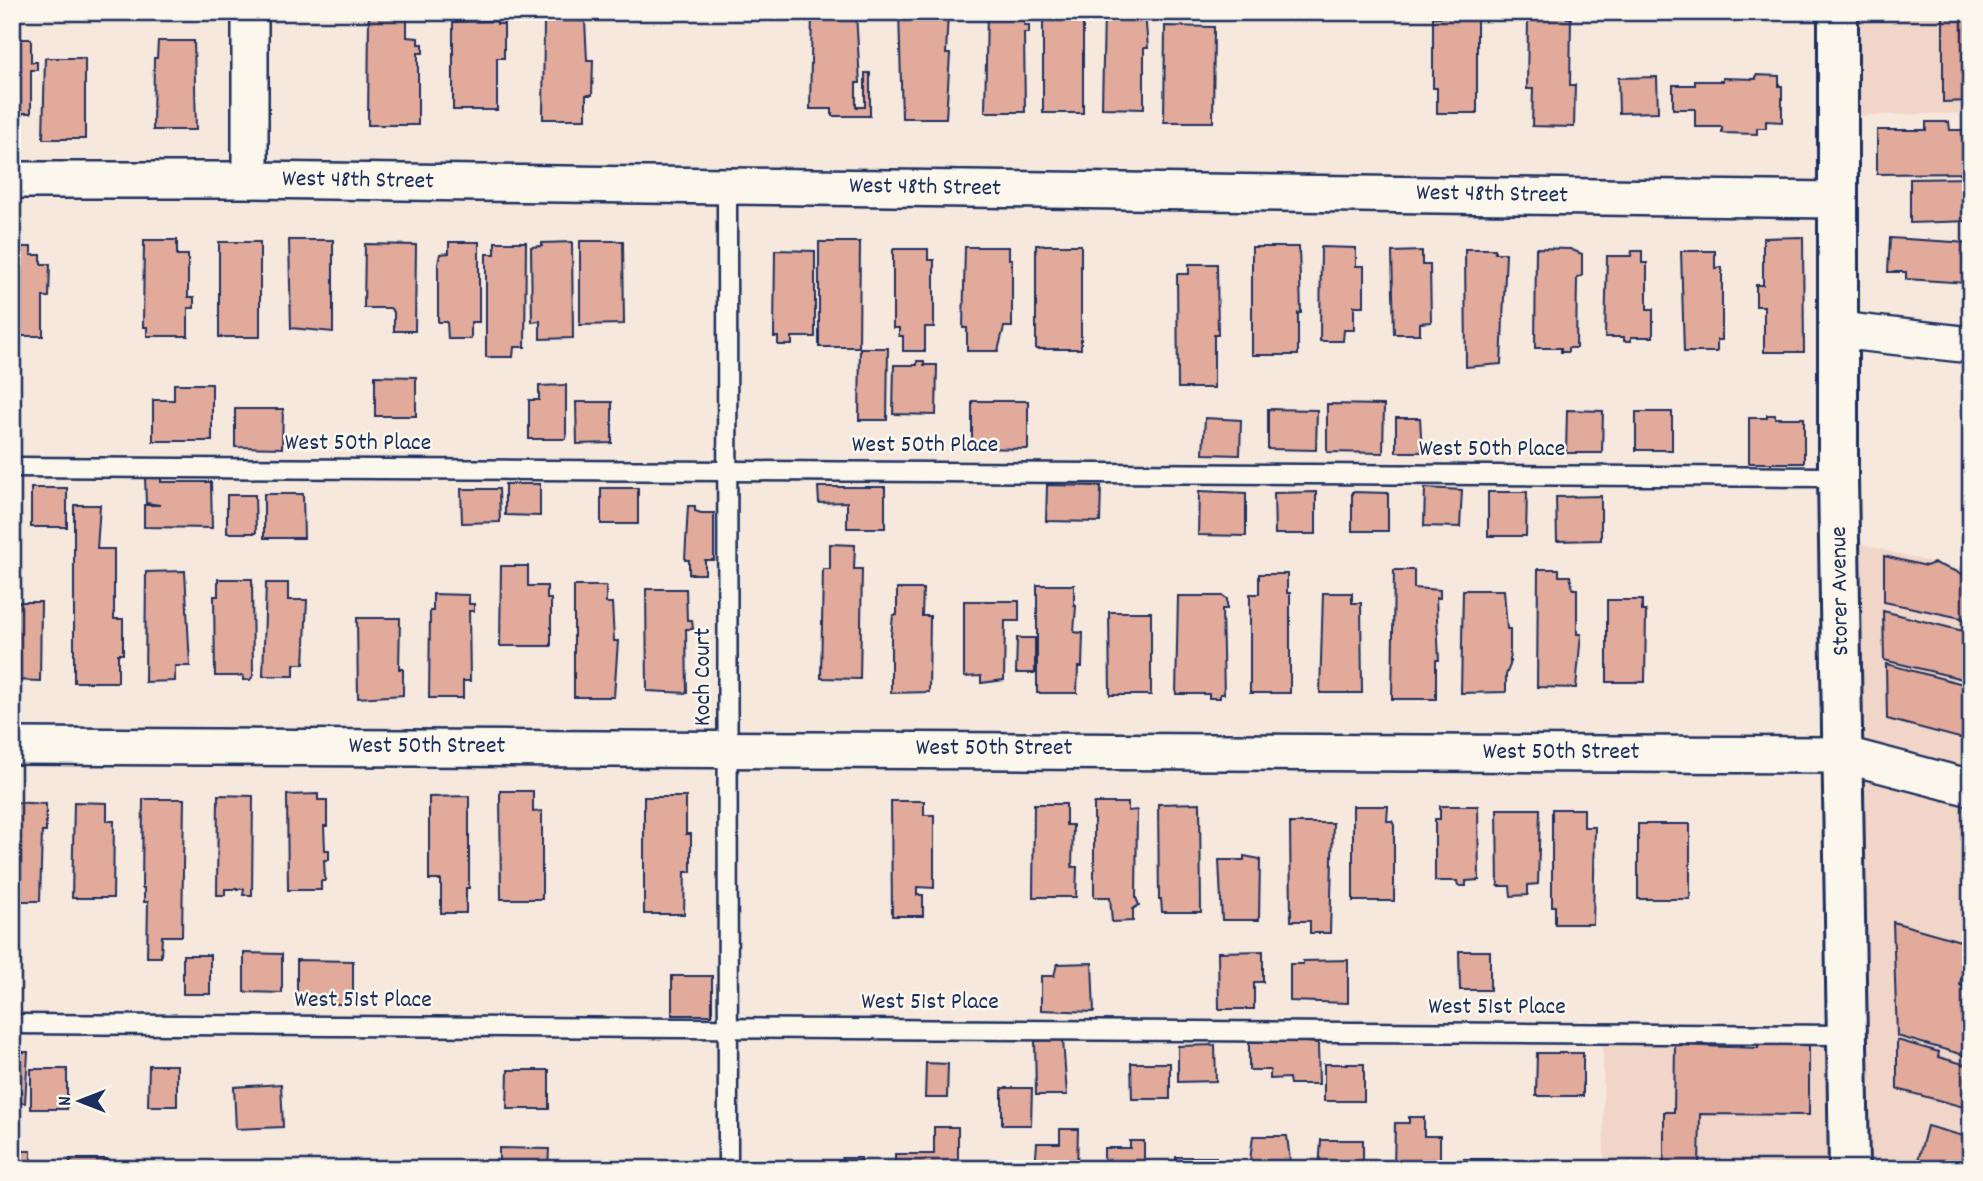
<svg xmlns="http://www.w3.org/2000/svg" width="1983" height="1181" viewBox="0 0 1983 1181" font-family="Dekko,sans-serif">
	<rect width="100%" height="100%" fill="#f6e8dc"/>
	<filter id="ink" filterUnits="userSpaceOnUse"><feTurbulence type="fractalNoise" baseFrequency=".0143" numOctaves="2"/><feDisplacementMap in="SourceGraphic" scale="14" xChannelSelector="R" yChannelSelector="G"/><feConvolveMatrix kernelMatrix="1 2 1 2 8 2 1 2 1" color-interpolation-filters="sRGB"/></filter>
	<g filter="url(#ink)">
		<g fill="#f0d5c8">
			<path d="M1838 12H1971V113L1838 116Z"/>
			<path d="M1840 538 1971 573V1169H1604L1603 1033 1848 1035Z"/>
		</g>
		<g fill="#e2aa9b" stroke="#1b2f5e" stroke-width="2">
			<path d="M812 12H856L860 83H856V107H865V73H870V116H832V109H810Z"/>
			<path d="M948 12 946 54H950L946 118H902L899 12Z"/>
			<path d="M987 12H1024V25H1029V33H1024L1025 112H985Z"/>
			<rect x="1043" y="12" width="40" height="101"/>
			<path d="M1104 12 1145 13 1148 48H1144V109L1102 108Z"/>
			<path d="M1547 12H1567V18H1571L1570 85H1575L1574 127 1532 126 1533 89H1527L1528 18H1547Z"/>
			<path d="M1943 12H1971V101L1943 102Z"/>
			<path d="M369 14 407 15V37L418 38V44H423V53H418V125H368Z"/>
			<path d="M1433 17H1477V113H1437V88H1433Z"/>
			<path d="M497 21V24H504V58H497V110H453V22Z"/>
			<path d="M544 21H585L587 60H593L592 95H586V119H543Z"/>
			<path d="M1165 26 1214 27 1213 122H1164Z"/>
			<path d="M12 39H31V62H37V70H31V113H22V124H12Z"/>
			<path d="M158 41H194L196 130H153L154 58H157Z"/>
			<path d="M45 58H85V139H43Z"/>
			<path d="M1756 75 1779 76V86H1782V122L1766 121V128H1757V134L1722 133V127H1695V109H1673V85H1695V81H1723V78L1756 79Z"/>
			<path d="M1657 77 1658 112 1619 113 1618 78Z"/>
			<path d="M1926 122H1949L1950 130H1971V173L1877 174V130H1926Z"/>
			<path d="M1971 178V221L1910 223V179Z"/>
			<path d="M1803 237 1804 352H1764V306H1756V285H1763V238Z"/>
			<path d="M1890 238 1969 243 1971 279H1967V283L1906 279V272H1888Z"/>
			<path d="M144 240H177V255H188V297H194V308H188V336H147V327H143Z"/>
			<path d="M289 240H333V332L291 328Z"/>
			<path d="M580 241H623L624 324 580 325Z"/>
			<rect x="219" y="242" width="41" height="95"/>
			<path d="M449 242H479V322H471V339H448L447 322H438V264L440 254 449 253Z"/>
			<path d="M495 242H526L525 347H514L513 357H486V254H495Z"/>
			<path d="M572 242 573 338 540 339V321L532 322 531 247 542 246V243Z"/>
			<path d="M819 242H860L859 347H819Z"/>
			<path d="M365 244 416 245 415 331H394V312L390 308H364Z"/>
			<rect x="1036" y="245" width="45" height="104"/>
			<path d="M12 247H31V255H41V264H50L49 297H43V336H12Z"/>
			<path d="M965 247H1009V259H1012V327H1004L998 351H967V328H963Z"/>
			<path d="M1252 247H1299L1301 313H1298V355H1252Z"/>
			<path d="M1321 247 1356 248V266H1364V306H1354V330H1344L1343 341H1320Z"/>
			<path d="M1536 248 1570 249 1582 254V276L1577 277 1576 348H1568V352H1561V348H1535Z"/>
			<path d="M893 249H928V260H934V327H925V351H903V336H899V328H893Z"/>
			<path d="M1465 249H1495V253H1506L1501 364 1466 367Z"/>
			<path d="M775 250 815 251V337H792V345H778V337H774Z"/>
			<path d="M1422 251V265H1430L1431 322 1420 323V334H1394L1392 252Z"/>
			<path d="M1632 251H1642V263H1647V309H1653V337H1631V341H1624V337H1605L1607 256H1631Z"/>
			<path d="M1681 251H1715V268L1722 267V340H1717V352H1684Z"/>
			<path d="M1189 264H1217L1218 335H1214V388H1178L1177 274H1189Z"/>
			<path d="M860 348H888L887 420H859Z"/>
			<path d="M917 361H924V365H937L936 415 893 414 894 365H917Z"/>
			<path d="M375 376 416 377V416H375Z"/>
			<path d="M174 384H212V441H153V400H174Z"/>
			<path d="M566 385V439H529V400H539V386Z"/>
			<path d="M972 401H1028V449L972 448Z"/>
			<path d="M576 402H612V443L577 444Z"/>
			<path d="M1327 404 1384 405 1383 453 1327 452Z"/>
			<path d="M235 409H283L282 448 235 447Z"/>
			<path d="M1268 409 1317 410 1316 450 1268 449Z"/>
			<path d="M1567 410 1603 411 1602 453H1566Z"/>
			<rect x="1636" y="412" width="36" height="38"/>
			<path d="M1767 415H1775V418H1804V463H1749V418H1767Z"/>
			<path d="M1205 418 1241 420 1240 455 1203 454Z"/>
			<path d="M1396 418H1420L1422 452H1396Z"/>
			<path d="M161 477V482H211L212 528 144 527V505H160L146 503 145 478Z"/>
			<path d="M505 484H540V516L505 515Z"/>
			<path d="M1047 485 1101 486 1100 522 1046 521Z"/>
			<path d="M818 487H885V528H847V502L819 503Z"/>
			<rect x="31" y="488" width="36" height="39"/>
			<rect x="601" y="488" width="37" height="36"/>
			<path d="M1425 488 1462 490 1460 527 1424 526Z"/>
			<path d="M461 489H499L500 522 462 523Z"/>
			<path d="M1199 491 1246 493V536L1198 535Z"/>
			<path d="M1316 492V534H1275L1274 493Z"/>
			<path d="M1352 492 1388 493V531H1352Z"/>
			<path d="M1488 492H1527L1526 536H1488Z"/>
			<path d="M264 494H303L304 538H264Z"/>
			<path d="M227 495H255L256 533H227Z"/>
			<path d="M1601 496V540L1557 541 1556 497Z"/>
			<path d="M74 505H100L97 549H114V619H123V654H118V682H74Z"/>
			<path d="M688 506H695V511L701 513H714V560H705V574H689V560H685Z"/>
			<path d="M830 544 855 545 854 569H862L860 679 821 678 823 569H830Z"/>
			<path d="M1884 556 1926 566 1934 563 1971 577V620L1884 602Z"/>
			<path d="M501 566H528V586H547V599H551V646H500Z"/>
			<path d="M1538 569H1559V576H1570L1573 589H1577V634H1581L1576 688 1537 687Z"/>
			<path d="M1394 570H1414V588L1440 590V598H1436L1439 660H1436V699H1392Z"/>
			<path d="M185 571 190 666H175V681L145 682 146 572Z"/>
			<path d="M1259 574H1287V593H1290V693H1250V594H1259Z"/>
			<path d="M218 579H252L253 676 250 680H243V676H215L214 596H218Z"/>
			<path d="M266 583H288V600H307L304 664H294V676H263Z"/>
			<path d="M1037 585H1074V606H1076L1074 632 1083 633 1082 667H1078L1077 693H1037Z"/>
			<path d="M574 586H606V603H612L614 641H618L614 697H574Z"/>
			<path d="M646 589H686L687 620H692L693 629H686L687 693 647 691Z"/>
			<path d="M897 589H923L922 616H930L929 692 891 693V636L893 615H897Z"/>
			<path d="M1463 590H1504L1507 629H1510V665L1506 675V692L1461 693Z"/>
			<path d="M1323 593H1352V603H1361L1362 693H1320Z"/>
			<path d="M433 594 469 595V604H474V611H469L470 681H463V698H429L430 611H433Z"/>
			<path d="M1178 596H1223L1227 599V609H1222L1224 694H1220V698H1209V694H1176Z"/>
			<path d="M1607 600H1642V611H1646L1645 682H1607Z"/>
			<path d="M964 601H1019V621H1005L1004 680 981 683V676L964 677Z"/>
			<path d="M12 602H41L40 681 12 680Z"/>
			<path d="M1883 611 1971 633V681L1884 660Z"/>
			<path d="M1109 612H1151V695H1110Z"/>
			<path d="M357 618H400L399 669H403V695L358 698Z"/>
			<path d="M1017 638H1035V673H1016Z"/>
			<path d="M1886 664 1971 686V741L1887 719Z"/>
			<path d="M500 791H533V812L542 811V899H501Z"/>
			<path d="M318 794V800H327V826H324L325 850H329V860H324L325 881H321V890H288L287 795Z"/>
			<path d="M218 795 253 796 252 895H243L244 889H225V895H217Z"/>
			<path d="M469 796V888H466V913H441V880H429V797Z"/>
			<path d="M644 797H686V834H691V872H685L684 914H644Z"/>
			<path d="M143 799H184L182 936H162L161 957H147L148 902H144V888H142Z"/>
			<path d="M891 801H924V815H934V888L917 887V895H923V916H892Z"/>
			<path d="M12 802 46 804V832H42L40 901H12Z"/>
			<path d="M74 802 107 803V821H114L113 898H72Z"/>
			<path d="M1094 803H1128V811L1137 810 1136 898 1139 905 1133 909V921L1112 922 1110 897H1094Z"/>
			<path d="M1200 803 1201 912H1162L1161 899H1159L1158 804Z"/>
			<path d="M1034 804H1066V825H1073L1072 867H1077L1076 897H1033Z"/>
			<path d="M1353 806H1388L1387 821H1392L1394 825V901H1353Z"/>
			<path d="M1440 806H1478L1479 880 1466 881V886H1458L1457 881H1435V819H1440Z"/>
			<path d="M1497 809H1540L1538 884 1528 885V895L1511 896 1510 886H1498Z"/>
			<path d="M1552 809H1584V827H1595L1593 924H1555V906H1552Z"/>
			<path d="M1290 823H1333L1330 933H1310V921H1291Z"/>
			<rect x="1638" y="824" width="52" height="75"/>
			<path d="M1244 856 1260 859 1259 920H1222L1219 860H1244Z"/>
			<path d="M1893 922 1971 944V954L1967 953 1965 966 1971 967V982L1961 979 1960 985 1971 988V1057L1897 1036Z"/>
			<path d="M1263 951V982H1254V1009H1219L1218 952Z"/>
			<path d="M1459 951H1490V990H1460Z"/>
			<path d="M244 953 282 954V993L244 992Z"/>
			<rect x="183" y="955" width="27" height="39"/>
			<path d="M297 960 353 961V1004H297Z"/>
			<path d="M1348 960V1003L1290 1001V964H1303V961Z"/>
			<path d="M1092 963 1094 1012 1041 1010V976H1054L1057 964Z"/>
			<rect x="672" y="976" width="40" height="39"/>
			<path d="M1063 1040 1067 1095H1036L1035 1041Z"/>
			<path d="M1897 1040 1939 1052 1938 1057 1971 1066V1109L1897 1089Z"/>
			<path d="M1294 1041 1318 1043 1319 1084H1290L1289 1078 1270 1079V1070H1249V1042Z"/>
			<path d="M1215 1045 1216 1081 1178 1082V1046Z"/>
			<path d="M1675 1045 1758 1048V1045H1809V1115L1700 1114 1699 1169H1664V1112H1674Z"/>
			<path d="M12 1052H28L25 1103H12Z"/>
			<path d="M1537 1053H1583V1096H1536Z"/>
			<path d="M926 1063 948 1064 947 1098H925Z"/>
			<path d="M1131 1063H1170V1099H1132Z"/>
			<rect x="1324" y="1064" width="40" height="37"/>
			<path d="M149 1065H177V1106H148Z"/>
			<rect x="31" y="1069" width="36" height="40"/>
			<path d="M508 1070H549V1109H507Z"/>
			<path d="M281 1084 283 1127 236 1129 234 1087Z"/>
			<path d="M1002 1088H1032L1031 1125H1002Z"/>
			<path d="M1409 1117H1424V1136H1440V1169H1394L1395 1123H1409Z"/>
			<path d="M1927 1126 1971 1138V1169L1916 1168Z"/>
			<path d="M934 1127H958V1169H891L895 1167V1154H934Z"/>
			<path d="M1060 1129H1078L1077 1169H1035L1037 1143H1060Z"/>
			<path d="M1253 1136H1287L1291 1169H1249Z"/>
			<path d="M1321 1140H1363V1169H1319Z"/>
			<path d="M1130 1141H1144V1169H1104V1148H1130Z"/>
			<path d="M499 1148 549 1149 548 1169H499Z"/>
			<rect x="12" y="1151" width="19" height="18"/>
			<rect x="1176" y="1157" width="40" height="12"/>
			<path d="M842 1158H861L863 1169H819V1164H842Z"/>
			<rect x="70" y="1159" width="37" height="10"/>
			<path d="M1464 1159H1506L1507 1169H1464Z"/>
			<rect x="212" y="1162" width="40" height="7"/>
			<rect x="1539" y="1166" width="42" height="3"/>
		</g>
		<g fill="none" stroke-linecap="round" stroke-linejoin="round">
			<defs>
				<g id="lane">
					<path d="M727 186 728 1169"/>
					<path d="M12 467 1838 477"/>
					<path d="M12 1024 1848 1035"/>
				</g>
				<g id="street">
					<path d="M250 12V180"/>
					<path d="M12 180H250L1838 200"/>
					<path d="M1838 330 1971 345"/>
					<path d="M12 746 1845 755 1971 788"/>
				</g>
				<path id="secondary" d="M1838 12V477L1849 1169"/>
			</defs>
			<use href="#lane" stroke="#1b2f5e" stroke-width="23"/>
			<use href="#street" stroke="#1b2f5e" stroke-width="40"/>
			<use href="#secondary" stroke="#1b2f5e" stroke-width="44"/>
			<use href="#lane" stroke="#fbf7ec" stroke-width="18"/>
			<use href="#street" stroke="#fbf7ec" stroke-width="35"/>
			<use href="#secondary" stroke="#fbf7ec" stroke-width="38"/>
		</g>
	</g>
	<g text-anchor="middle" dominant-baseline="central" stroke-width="5" stroke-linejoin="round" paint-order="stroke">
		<g font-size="24" fill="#1b2f5e" stroke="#fbf7ec">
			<text transform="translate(358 181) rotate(1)">West 48th Street</text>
			<text transform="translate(925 188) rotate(1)">West 48th Street</text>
			<text transform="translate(1492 195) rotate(1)">West 48th Street</text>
			<text x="358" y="444">West 50th Place</text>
			<text x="925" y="446">West 50th Place</text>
			<text x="1492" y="450">West 50th Place</text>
			<text transform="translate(1841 591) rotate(-91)">Storer Avenue</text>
			<text transform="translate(704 677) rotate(-90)">Koch Court</text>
			<text x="427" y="747">West 50th Street</text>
			<text x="994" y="749">West 50th Street</text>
			<text x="1561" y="753">West 50th Street</text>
			<text x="363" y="1001">West 51st Place</text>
			<text x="930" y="1003">West 51st Place</text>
			<text x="1497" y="1008">West 51st Place</text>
		</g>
	</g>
	<rect width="1983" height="1181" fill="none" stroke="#fbf7ec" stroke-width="42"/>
	<rect x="21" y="21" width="1941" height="1139" fill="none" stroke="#1b2f5e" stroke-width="2.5" filter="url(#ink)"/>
	<g transform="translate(80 1101) rotate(270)" stroke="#fbf7ec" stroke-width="5" paint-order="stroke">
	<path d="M0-5L12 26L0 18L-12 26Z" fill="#1b2f5e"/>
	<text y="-10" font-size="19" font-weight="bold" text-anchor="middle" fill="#1b2f5e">N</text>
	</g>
</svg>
